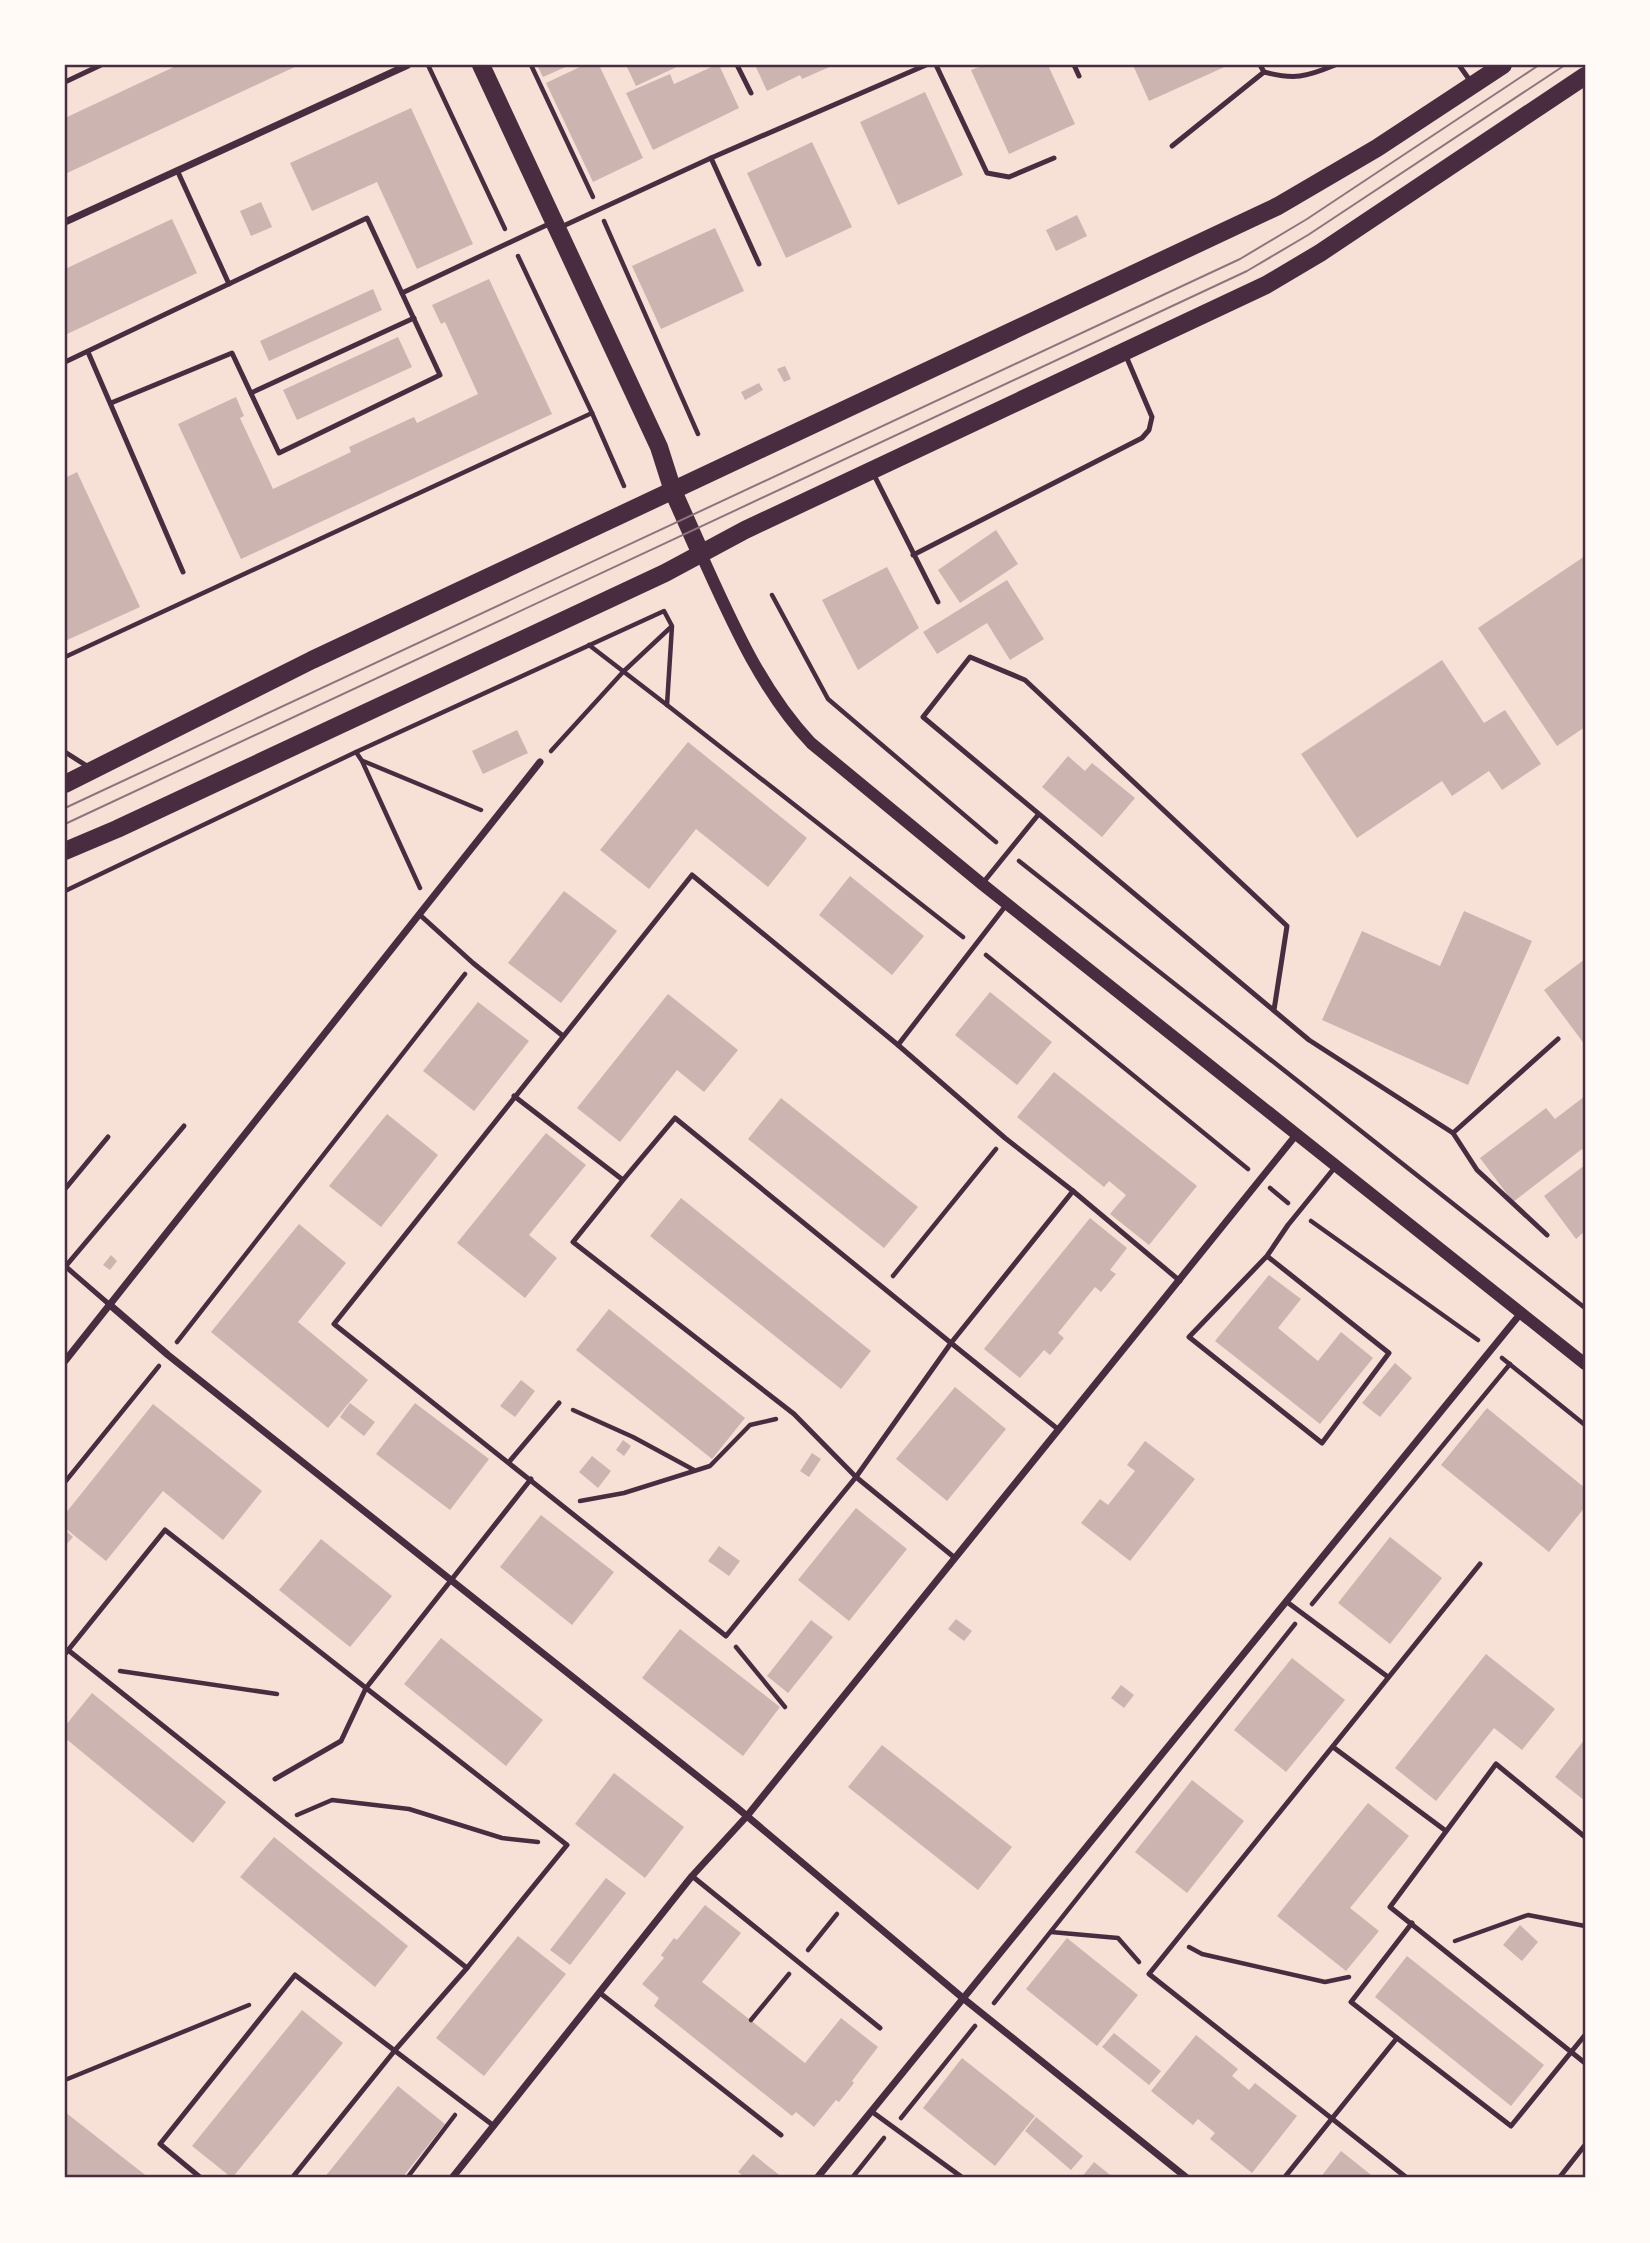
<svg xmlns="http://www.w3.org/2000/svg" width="1650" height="2243" viewBox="0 0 1650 2243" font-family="'Alegreya Sans',sans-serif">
	<rect width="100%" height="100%" fill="#f7e1d7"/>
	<g fill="#ccb4b1">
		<path d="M178 65H299L65 174V118Z"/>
		<path d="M537 65H570L543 77Z"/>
		<path d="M584 65H599L643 158 593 182 546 83Z"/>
		<path d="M626 65H681L636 86Z"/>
		<path d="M716 65H719L739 108 653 150 626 93 670 74 674 84Z"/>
		<path d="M755 65H834L802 79 800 75 767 91Z"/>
		<path d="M984 65H1048L1075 124 1009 154 971 70Z"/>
		<path d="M1133 65H1229L1149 101Z"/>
		<path d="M925 92 963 175 898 205 860 122Z"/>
		<path d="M411 108 473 244 417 269 377 182 312 211 290 163Z"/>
		<path d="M812 142 852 227 786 258 747 173Z"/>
		<path d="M261 202 272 227 251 236 240 211Z"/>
		<path d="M1077 215 1087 236 1056 251 1046 230Z"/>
		<path d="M172 219 197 273 65 335V269Z"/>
		<path d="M715 228 744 291 661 329 632 266Z"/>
		<path d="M489 279 552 414 241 559 178 424 236 397 244 416 240 418 273 489 351 452 349 447 414 417 417 423 478 394 445 322 441 324 432 305Z"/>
		<path d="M373 289 382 310 269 361 260 341Z"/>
		<path d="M398 337 412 367 297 420 283 390Z"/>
		<path d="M785 366 791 379 784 382 777 369Z"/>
		<path d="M759 383 763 390 745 400 741 392Z"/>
		<path d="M77 472 140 607 65 641V478Z"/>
		<path d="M996 530 1018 564 960 603 938 570Z"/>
		<path d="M1585 556V727L1557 746 1478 628Z"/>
		<path d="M887 567 919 628 858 670 822 600Z"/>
		<path d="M1007 580 1044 639 1010 660 987 623 937 654 923 632Z"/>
		<path d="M1442 660 1484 723 1505 710 1541 764 1502 790 1489 771 1452 796 1442 781 1357 838 1301 754Z"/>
		<path d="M517 730 528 753 483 774 472 751Z"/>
		<path d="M688 742 807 838 768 887 696 829 649 889 600 850Z"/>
		<path d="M1068 756 1085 771 1092 763 1135 798 1102 837 1042 787Z"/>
		<path d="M850 876 924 936 892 975 819 915Z"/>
		<path d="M564 891 617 931 561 1003 508 963Z"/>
		<path d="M1464 911 1532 941 1468 1085 1322 1020 1362 931 1440 966Z"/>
		<path d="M1585 959V1045L1544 990Z"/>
		<path d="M990 992 1052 1042 1017 1085 955 1035Z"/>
		<path d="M668 994 738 1050 704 1092 677 1070 620 1142 577 1108Z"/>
		<path d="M478 1002 529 1041 474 1111 423 1071Z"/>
		<path d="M1054 1072 1197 1186 1149 1245 1110 1214 1126 1195 1109 1181 1104 1187 1017 1117Z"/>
		<path d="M1585 1096V1153L1582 1149 1513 1202 1480 1158 1546 1108 1555 1119Z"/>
		<path d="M781 1098 918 1207 884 1248 748 1139Z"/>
		<path d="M387 1114 438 1155 381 1227 329 1186Z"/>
		<path d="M546 1133 586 1165 529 1235 557 1258 525 1298 457 1243Z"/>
		<path d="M1585 1165V1231L1576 1239 1544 1196Z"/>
		<path d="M681 1198 871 1351 841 1389 650 1236Z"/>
		<path d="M1090 1218 1127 1248 1110 1270 1116 1274 1101 1292 1095 1287 1058 1333 1064 1338 1050 1355 1044 1350 1020 1378 984 1349Z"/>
		<path d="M299 1224 346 1263 298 1322 368 1380 328 1428 211 1332Z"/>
		<path d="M111 1255 117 1261 110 1270 103 1265Z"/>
		<path d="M1269 1275 1301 1299 1278 1328 1318 1361 1341 1332 1373 1358 1320 1424 1215 1341Z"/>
		<path d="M609 1309 745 1418 712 1459 576 1350Z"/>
		<path d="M1395 1363 1412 1378 1380 1417 1362 1403Z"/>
		<path d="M521 1380 535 1391 515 1417 500 1406Z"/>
		<path d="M955 1387 1006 1429 947 1501 896 1459Z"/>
		<path d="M350 1403 375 1422 364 1436 340 1417Z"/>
		<path d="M415 1403 489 1459 450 1510 376 1454Z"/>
		<path d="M153 1404 262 1491 223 1540 163 1491 106 1561 65 1528V1514Z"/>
		<path d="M1487 1408 1585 1488V1507L1549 1552 1441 1465Z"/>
		<path d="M623 1440 631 1446 624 1456 616 1450Z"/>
		<path d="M1145 1441 1195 1479 1130 1561 1081 1523 1100 1499 1108 1505 1135 1471 1127 1465Z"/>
		<path d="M812 1453 821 1459 809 1477 800 1471Z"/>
		<path d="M592 1456 611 1471 598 1488 579 1472Z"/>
		<path d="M856 1508 907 1549 849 1621 798 1580Z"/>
		<path d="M541 1515 614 1572 572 1625 500 1567Z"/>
		<path d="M65 1530 73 1537 65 1546Z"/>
		<path d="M1390 1537 1442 1578 1390 1644 1338 1603Z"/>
		<path d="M321 1539 392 1596 350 1647 279 1590Z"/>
		<path d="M719 1546 740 1561 729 1576 708 1561Z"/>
		<path d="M956 1619 972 1631 964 1641 948 1629Z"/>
		<path d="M811 1620 833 1637 788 1693 767 1676Z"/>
		<path d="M680 1629 780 1707 743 1756 642 1678Z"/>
		<path d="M441 1638 543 1720 506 1766 404 1684Z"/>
		<path d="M1486 1654 1555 1709 1522 1750 1494 1728 1436 1801 1395 1768Z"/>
		<path d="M1292 1658 1345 1700 1286 1772 1234 1730Z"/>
		<path d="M1121 1685 1134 1695 1124 1708 1111 1698Z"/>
		<path d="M92 1693 226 1802 193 1843 65 1738V1726Z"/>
		<path d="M1585 1739V1801L1555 1777Z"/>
		<path d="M882 1745 1012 1847 978 1890 848 1787Z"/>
		<path d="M614 1773 684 1827 645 1878 575 1824Z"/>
		<path d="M1192 1780 1244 1821 1187 1893 1135 1852Z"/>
		<path d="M1368 1803 1409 1836 1350 1908 1379 1931 1346 1971 1277 1916Z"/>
		<path d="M274 1837 408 1946 375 1987 240 1877Z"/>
		<path d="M606 1878 626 1893 570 1965 550 1950Z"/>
		<path d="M705 1905 741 1933 702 1982 805 2063 841 2018 878 2047 852 2081 854 2083 839 2102 836 2100 814 2127 796 2112 792 2116 654 2006 659 1998 642 1984 664 1958 661 1955 674 1938 677 1940Z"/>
		<path d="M1520 1925 1538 1942 1522 1961 1503 1945Z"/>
		<path d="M518 1936 566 1974 484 2076 436 2038Z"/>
		<path d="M1067 1938 1138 1995 1097 2046 1026 1989Z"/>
		<path d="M1407 1956 1544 2065 1511 2106 1375 1997Z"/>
		<path d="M302 2010 343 2043 232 2178 192 2146Z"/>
		<path d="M1114 2033 1161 2071 1149 2085 1102 2047Z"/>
		<path d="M1196 2035 1238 2069 1232 2076 1249 2090 1255 2083 1297 2116 1252 2173 1210 2139 1215 2133 1198 2119 1193 2125 1151 2091Z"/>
		<path d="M962 2058 1035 2116 995 2166 923 2108Z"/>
		<path d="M398 2086 445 2124 402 2178H324Z"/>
		<path d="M65 2112 149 2178H65Z"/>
		<path d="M1036 2117 1083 2156 1071 2170 1025 2131Z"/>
		<path d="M1341 2151 1375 2178H1320Z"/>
		<path d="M753 2154 783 2178H746L738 2172Z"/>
		<path d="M1094 2162 1114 2178H1081Z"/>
	</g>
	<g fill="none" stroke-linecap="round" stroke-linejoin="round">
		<g stroke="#4a2c40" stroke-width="4.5">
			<path d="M428 65 505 229"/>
			<path d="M531 65 593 197"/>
			<path d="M604 221 698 434"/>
			<path d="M518 256 592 413 624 486"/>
			<path d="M772 595 828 699 996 842"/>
			<path d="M589 645 667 705"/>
			<path d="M65 657 592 413"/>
			<path d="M551 751 623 672 671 627"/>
			<path d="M356 752 362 761 420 888"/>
			<path d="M363 761 481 810"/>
			<path d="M1019 861 1585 1308"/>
			<path d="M65 891 356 752 664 611 672 626 667 705 963 937"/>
			<path d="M986 955 1248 1169"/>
			<path d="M1270 1188 1288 1203"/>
			<path d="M1311 1221 1478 1340"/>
			<path d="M893 1276 996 1149"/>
			<path d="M177 1342 465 974"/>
			<path d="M1502 1358 1585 1425"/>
			<path d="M573 1410 633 1437 694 1470"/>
			<path d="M65 1482 159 1366"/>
			<path d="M580 1501 624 1493 710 1466 750 1425 776 1419"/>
			<path d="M1312 1604 1510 1364"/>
			<path d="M736 1647 785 1707"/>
			<path d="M120 1671 277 1694"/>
			<path d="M297 1815 332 1800 409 1809 502 1838 538 1842"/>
			<path d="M1051 1932 1118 1938 1139 1962"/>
			<path d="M1455 1941 1528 1915 1585 1926"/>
			<path d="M1189 1947 1202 1954 1325 1982 1349 1977"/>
			<path d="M808 1950 837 1914"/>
			<path d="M994 2003 1295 1624"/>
			<path d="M751 2020 789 1974"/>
			<path d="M65 2080 249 2005"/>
			<path d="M901 2118 975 2026"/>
			<path d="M407 2178 455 2115"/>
			<path d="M852 2178 884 2138"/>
		</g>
		<g stroke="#4a2c40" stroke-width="5">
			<path d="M737 65 751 93"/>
			<path d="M936 65 987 173 1009 177 1054 158"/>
			<path d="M1074 65 1079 76"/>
			<path d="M1459 65 1471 82"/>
			<path d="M1264 72C1294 80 1306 77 1335 65"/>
			<path d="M65 82 101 65"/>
			<path d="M1172 146 1264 72 1260 65"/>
			<path d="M711 158 759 264"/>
			<path d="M177 170 229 284"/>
			<path d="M561 227 711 158 926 65"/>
			<path d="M402 293 551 223"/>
			<path d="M88 352 183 572"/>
			<path d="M65 362 367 218 440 375 279 453 232 353 111 403"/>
			<path d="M251 393 414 318"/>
			<path d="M873 473 938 602"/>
			<path d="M913 555 1142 438 1149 430 1152 417 1126 356"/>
			<path d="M65 752 90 768"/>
			<path d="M982 884 1038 815"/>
			<path d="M420 915 473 963 563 1036"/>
			<path d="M1274 1010 1287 926 1025 680 970 657 923 717 1309 1040 1453 1133 1558 1039"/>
			<path d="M898 1045 1007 904"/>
			<path d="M514 1096 623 1180 675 1118 951 1343 856 1477 794 1414 573 1242 623 1180"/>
			<path d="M1453 1133 1477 1170 1547 1235"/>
			<path d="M65 1189 108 1137"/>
			<path d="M1073 1191 1180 1281"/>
			<path d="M1267 1256 1389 1353 1322 1443 1189 1337 1267 1256 1288 1225 1336 1166"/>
			<path d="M65 1266 110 1305"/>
			<path d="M65 1267 184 1126"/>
			<path d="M509 1462 559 1403"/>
			<path d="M955 1558 856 1477 726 1636 334 1324 692 875 898 1045 1005 1138 1073 1191 951 1343 1059 1430"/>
			<path d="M1287 1602 1388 1677"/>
			<path d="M68 1650 467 1968"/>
			<path d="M65 1654 165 1530 366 1688 531 1479"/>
			<path d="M1333 1747 1446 1831"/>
			<path d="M275 1779 341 1741 366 1688 567 1845 467 1968 396 2049 292 2178"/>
			<path d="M1585 1837 1496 1764 1390 1907 1585 2063"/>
			<path d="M692 1876 880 2028"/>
			<path d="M600 1993 781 2135"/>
			<path d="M1397 2038 1511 2126 1585 2035"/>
			<path d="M871 2111 963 2178"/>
			<path d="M201 2178 160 2144 295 1975 494 2126"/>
			<path d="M1284 2178 1397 2038 1351 2002 1412 1923"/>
			<path d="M1407 2178 1149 1974 1480 1564"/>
			<path d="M1559 2178 1585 2145"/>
		</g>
		<g stroke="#4a2c40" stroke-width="7">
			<path d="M65 222 408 65"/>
			<path d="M110 1305 168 1355 735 1806 964 1999 1187 2178"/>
			<path d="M65 1361 540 762"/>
			<path d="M452 2178 692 1876 747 1816 1296 1135"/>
			<path d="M817 2178 1521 1313"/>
		</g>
		<path stroke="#4a2c40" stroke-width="12" d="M701 554C731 620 761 690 811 743L982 884 1585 1364"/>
		<g stroke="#4a2c40" stroke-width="18">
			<path d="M481 65 659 447 673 491 701 554"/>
			<path d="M65 784 312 660 1278 206 1377 148 1503 65"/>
			<path d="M65 851 117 829 665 573 745 530 1266 285 1320 253 1585 76"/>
		</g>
		<g stroke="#8f747c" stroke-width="2">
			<path d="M65 808 1240 259 1307 219 1539 65"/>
			<path d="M65 824 1247 271 1308 235 1565 65"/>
		</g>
	</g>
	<rect width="1650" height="2243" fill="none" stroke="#fffaf5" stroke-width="133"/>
	<rect x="66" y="66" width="1518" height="2110" fill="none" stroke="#4a2c40" stroke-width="2.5"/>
</svg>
